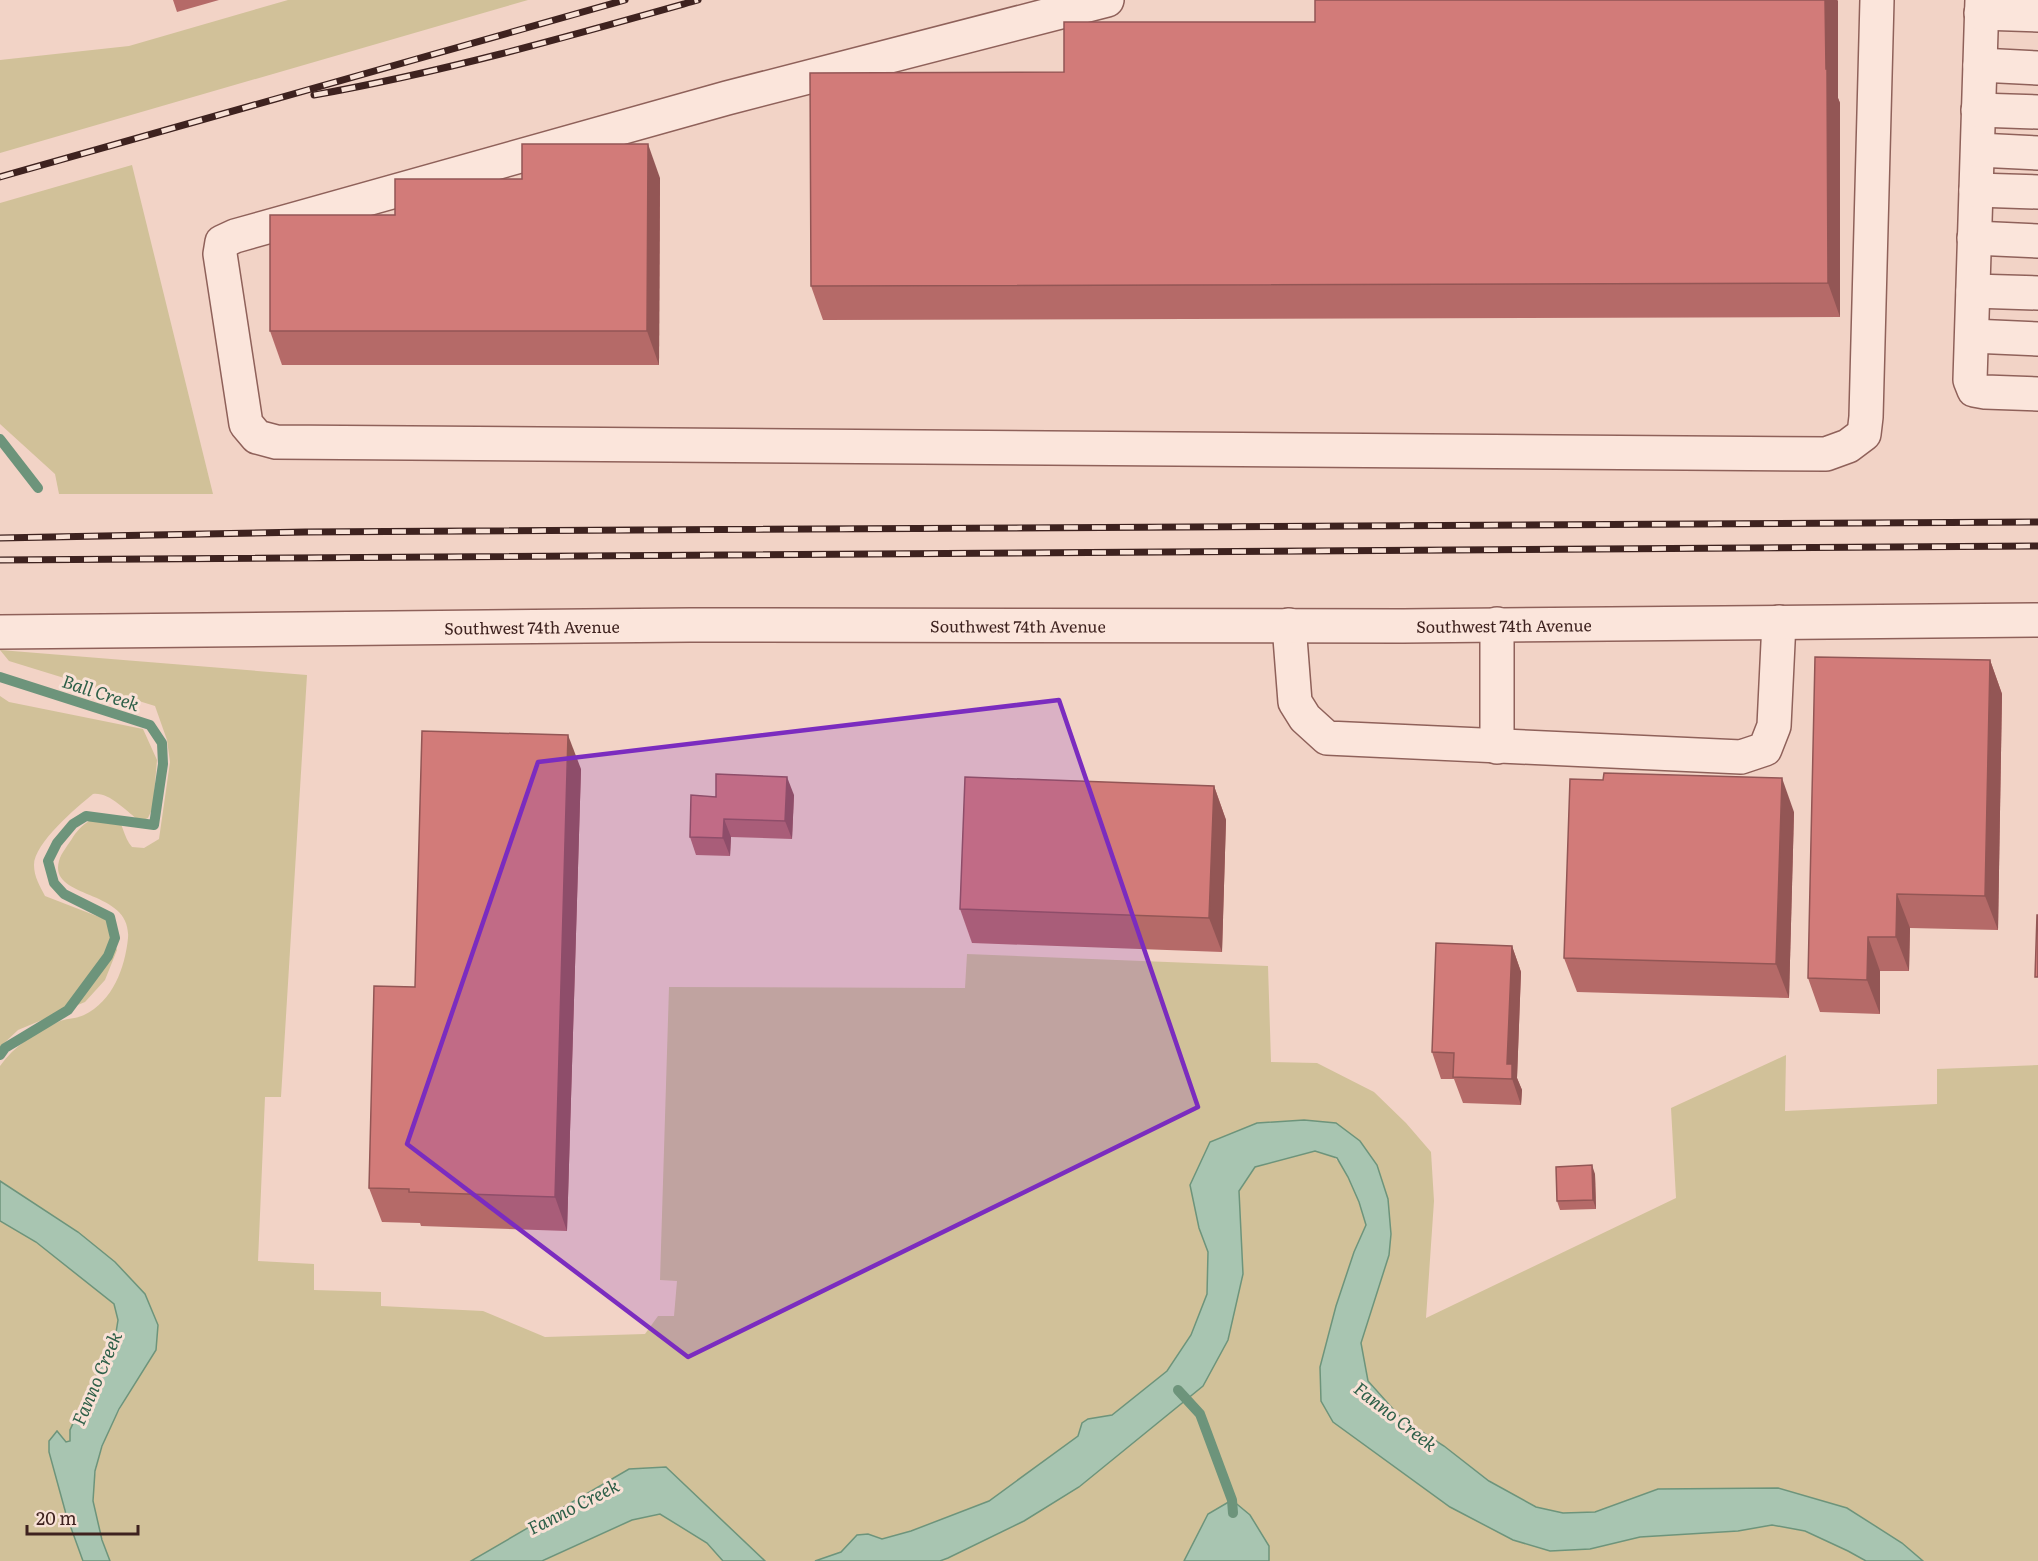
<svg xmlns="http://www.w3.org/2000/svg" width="2038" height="1561" viewBox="0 0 2038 1561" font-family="Literata,serif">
	<rect width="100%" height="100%" fill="#f2d3c6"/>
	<g fill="#d1c199">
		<path d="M288 0H528L0 153V60L129 46Z"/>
		<path d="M132 165 213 494H59L55 474 0 424V203Z"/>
		<path d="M0 650 307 675 281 1097H265L258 1261 314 1264V1290L381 1292V1306L483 1311 545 1337 645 1334 658 1316H674L677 1281 660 1280 669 987 965 988 967 954 1268 966 1271 1062 1317 1063 1374 1092 1406 1123 1431 1152 1434 1201 1426 1318 1676 1198 1671 1108 1786 1055 1785 1111 1937 1104V1069L2038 1065V1561H1923L1902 1543 1848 1508 1658 1489 1595 1512 1563 1513 1535 1507 1490 1481 1444 1446 1402 1419 1368 1381 1361 1343 1389 1255 1336 1123 1304 1120 1257 1123 1199 1228 1208 1252 1207 1294 1191 1335 1167 1371 1112 1416 1088 1419 1078 1436 989 1501 911 1531 882 1539 868 1534 857 1535 841 1552 822 1559 815 1561H765L666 1467 629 1469 471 1561H110C103 1542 96 1523 93 1503 92 1497 94 1490 94 1484 99 1433 131 1392 156 1350L145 1294 115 1262 78 1232 0 1181V1066C14 1046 36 1032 58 1022 66 1018 76 1019 84 1015 113 1001 125 968 128 938 132 888 48 900 59 861 61 853 69 844 73 837 84 821 96 815 115 815 124 824 123 837 132 847L144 848 159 839 170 762 167 740 155 706 9 661Z"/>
		<path d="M0 696 9 702 143 729 157 760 153 807 148 818 143 820 137 819C125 810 109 792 93 794 77 807 34 843 34 865 34 877 40 886 45 896L107 920 117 950 105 980 85 1002 18 1030 0 1047Z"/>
		<path d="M1315 1151C1322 1153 1333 1155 1337 1160 1352 1174 1360 1207 1366 1225L1354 1252 1336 1306 1333 1422 1450 1507 1590 1549 1640 1537 1738 1531 1772 1525 1805 1531 1848 1551 1866 1561H1269V1546L1250 1515 1208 1514 1184 1561H940L1024 1521 1203 1386 1228 1340 1243 1274 1239 1191 1255 1167Z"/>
		<path d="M0 1221 36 1242 114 1304 118 1320 114 1345 70 1430V1441L49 1452 66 1514 83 1561H0Z"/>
		<path d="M660 1514 707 1543 723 1561H543L632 1520Z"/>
	</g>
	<g fill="#a8c5b1" stroke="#6d947b" stroke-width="1.5">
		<path d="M1304 1120 1336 1123 1360 1141 1377 1165 1388 1199 1391 1234 1389 1255 1361 1343 1368 1381 1402 1419 1444 1446 1489 1481 1536 1507 1563 1513 1595 1512 1658 1489 1778 1488 1847 1508 1902 1543 1923 1561H1866L1848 1551 1805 1531 1772 1525 1738 1531 1640 1537 1590 1549 1550 1551 1513 1540 1450 1507 1333 1422 1321 1401 1320 1367 1336 1306 1354 1252 1366 1225 1359 1202 1348 1177 1337 1158 1315 1151 1255 1167 1239 1191 1243 1274 1228 1340 1203 1386 1079 1487 1024 1521 948 1558 940 1561H815L841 1552 857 1535 868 1534 882 1539 911 1531 989 1501 1078 1436 1082 1423 1088 1419 1112 1415 1167 1371 1191 1335 1207 1294 1208 1252 1199 1228 1190 1185 1210 1142 1257 1123Z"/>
		<path d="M0 1181 78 1232 115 1262 145 1294 158 1325 156 1350 119 1409 102 1446 95 1471 93 1501 102 1540 110 1561H83L66 1514 49 1452V1441L57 1431 66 1442 70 1441V1430L91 1384 114 1345 118 1320 114 1304 36 1242 0 1221Z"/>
		<path d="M666 1467 765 1561H723L707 1543 660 1514 632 1520 542 1561H471L629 1469Z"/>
		<path d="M1232 1500 1250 1515 1269 1546V1561H1184L1208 1514Z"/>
	</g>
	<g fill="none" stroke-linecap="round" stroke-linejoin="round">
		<g stroke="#6d947b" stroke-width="10">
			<path d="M0 439 38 488"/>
			<path d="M0 677 150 725 162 743 163 764 154 825 86 816 73 824 57 843 48 861 54 883 64 894 110 917 115 938 108 956 68 1010 5 1048 0 1055"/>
			<path d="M1178 1390 1200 1414 1232 1500 1233 1513"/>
		</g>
		<defs>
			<g id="minor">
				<path d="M1107 0 727 98 235 236 222 242 220 254 246 424 257 437 276 442 1826 454 1848 446 1864 434 1866 417 1877 0"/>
				<path d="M1982 0 1970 380 1974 390 1985 392 2038 394"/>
				<path d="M1981 13 2038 15"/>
				<path d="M1980 65 2038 68"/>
				<path d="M1978 110 2038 112"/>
				<path d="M1978 150 2038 153"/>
				<path d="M1976 190 2038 192"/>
				<path d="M1974 238 2038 241"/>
				<path d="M1973 291 2038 293"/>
				<path d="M1972 336 2038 339"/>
				<path d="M1497 624V747"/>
				<path d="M1289 625 1295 702 1305 718 1327 738 1741 757 1765 749 1774 726 1779 622"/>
				<path id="s1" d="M0 632 690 625 1403 626 2038 620"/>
			</g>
		</defs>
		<use href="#minor" stroke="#8f615a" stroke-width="36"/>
		<use href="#minor" stroke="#fbe5db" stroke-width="33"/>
		<defs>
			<g id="rail">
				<path d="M314 95C444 72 570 36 698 0"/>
				<path d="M0 177 625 0"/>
				<path d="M0 538 305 532 2038 522"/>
				<path d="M0 560 2038 546"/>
			</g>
		</defs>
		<use href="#rail" stroke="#3e221f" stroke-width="7"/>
		<use href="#rail" stroke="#f8e1d6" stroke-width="4.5" stroke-dasharray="14" stroke-linecap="butt"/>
	</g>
	<g fill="#b56a68">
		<path d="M173 0H219L177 12Z"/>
		<path d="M1825 0H1837L1838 1V98L1840 103V317L823 320 811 286 1064 72 1315 22Z"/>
		<path d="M660 178 659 365H282L270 331 395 215Z"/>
		<path d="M1990 660 2002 694 1998 930 1910 928 1909 971H1880V1014L1820 1012 1808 978Z"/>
		<path d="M581 769 567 1231 421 1226 420 1223 382 1222 369 1188 415 987Z"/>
		<path d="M1214 786 1226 820 1222 952 972 943 960 909Z"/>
		<path d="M794 795 792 839 731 837 730 856 696 855 690 837 716 797Z"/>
		<path d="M1794 812 1789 998 1577 992 1564 958Z"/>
		<path d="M1512 946 1521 972 1517 1078 1522 1090 1521 1105 1463 1103 1454 1079H1441L1432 1052Z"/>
		<path d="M1595 1174 1596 1209 1560 1210 1557 1201Z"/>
	</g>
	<g fill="#935655">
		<path d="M1825 0H1837L1838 1V98L1840 103V317L1828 283Z"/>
		<path d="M648 144 660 178 659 365 647 331Z"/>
		<path d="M1990 660 2002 694 1998 930 1985 896Z"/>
		<path d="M568 735 581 769 567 1231 555 1197Z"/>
		<path d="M787 777 794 795 792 839 785 821Z"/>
		<path d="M1782 778 1794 812 1789 998 1776 964Z"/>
		<path d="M1214 786 1226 820 1222 952 1209 918Z"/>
		<path d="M724 819 731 837 730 856 723 838Z"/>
		<path d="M1897 894 1910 928 1909 971 1896 937Z"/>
		<path d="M1868 937 1880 971V1014L1867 980Z"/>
		<path d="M1512 946 1521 972 1517 1078 1522 1090 1521 1105 1507 1064Z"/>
		<path d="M1592 1165 1595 1174 1596 1209 1593 1200Z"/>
	</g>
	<g fill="#d27b79" stroke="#935655" stroke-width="1.5">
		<path d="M1315 0H1825L1826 69H1827L1828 283 811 286 810 73 1064 72V22H1315Z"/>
		<path d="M522 144H648L647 331H270V215H395V179H522Z"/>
		<path d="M1815 657 1990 660 1985 896 1897 894 1896 937H1868L1867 980 1808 978Z"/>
		<path d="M422 731 568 735 555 1197 409 1192V1189L369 1188 374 986 415 987Z"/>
		<path d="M1604 773 1782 778 1776 964 1564 958 1570 779 1603 780Z"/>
		<path d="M716 774 787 777 785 821 724 819 723 838 690 837 691 795 716 797Z"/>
		<path d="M965 777 1214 786 1209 918 960 909Z"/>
		<path d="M2037 915H2038V977H2035Z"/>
		<path d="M1436 943 1512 946 1507 1064H1512V1079L1453 1077 1454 1053 1432 1052Z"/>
		<path d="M1592 1165 1593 1200 1557 1201 1556 1167Z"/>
	</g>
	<path fill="#7b2cbf" fill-opacity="0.2" stroke="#7b2cbf" stroke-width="4.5" stroke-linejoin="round" d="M1059 700 1198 1107 688 1357 407 1144 538 762Z"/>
	<g text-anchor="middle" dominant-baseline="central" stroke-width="6" stroke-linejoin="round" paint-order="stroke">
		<g font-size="16" fill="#3e221f" stroke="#f8e1d6">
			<text stroke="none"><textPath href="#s1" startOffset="1018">Southwest 74th Avenue</textPath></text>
			<text stroke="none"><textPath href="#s1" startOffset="1504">Southwest 74th Avenue</textPath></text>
			<text stroke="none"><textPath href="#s1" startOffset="532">Southwest 74th Avenue</textPath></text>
		</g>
		<g font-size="18" font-style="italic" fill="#2d5f48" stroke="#f8e1d6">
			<text transform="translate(101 692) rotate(18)">Ball Creek</text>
			<text transform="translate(96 1378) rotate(-67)">Fanno Creek</text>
			<text transform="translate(1396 1416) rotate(38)">Fanno Creek</text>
			<text transform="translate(573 1506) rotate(-27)">Fanno Creek</text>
		</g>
	</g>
	<path d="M27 1525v9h111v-9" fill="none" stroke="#3e221f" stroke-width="3"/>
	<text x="36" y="1525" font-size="18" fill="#3e221f" stroke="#f8e1d6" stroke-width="4.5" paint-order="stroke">20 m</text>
</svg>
